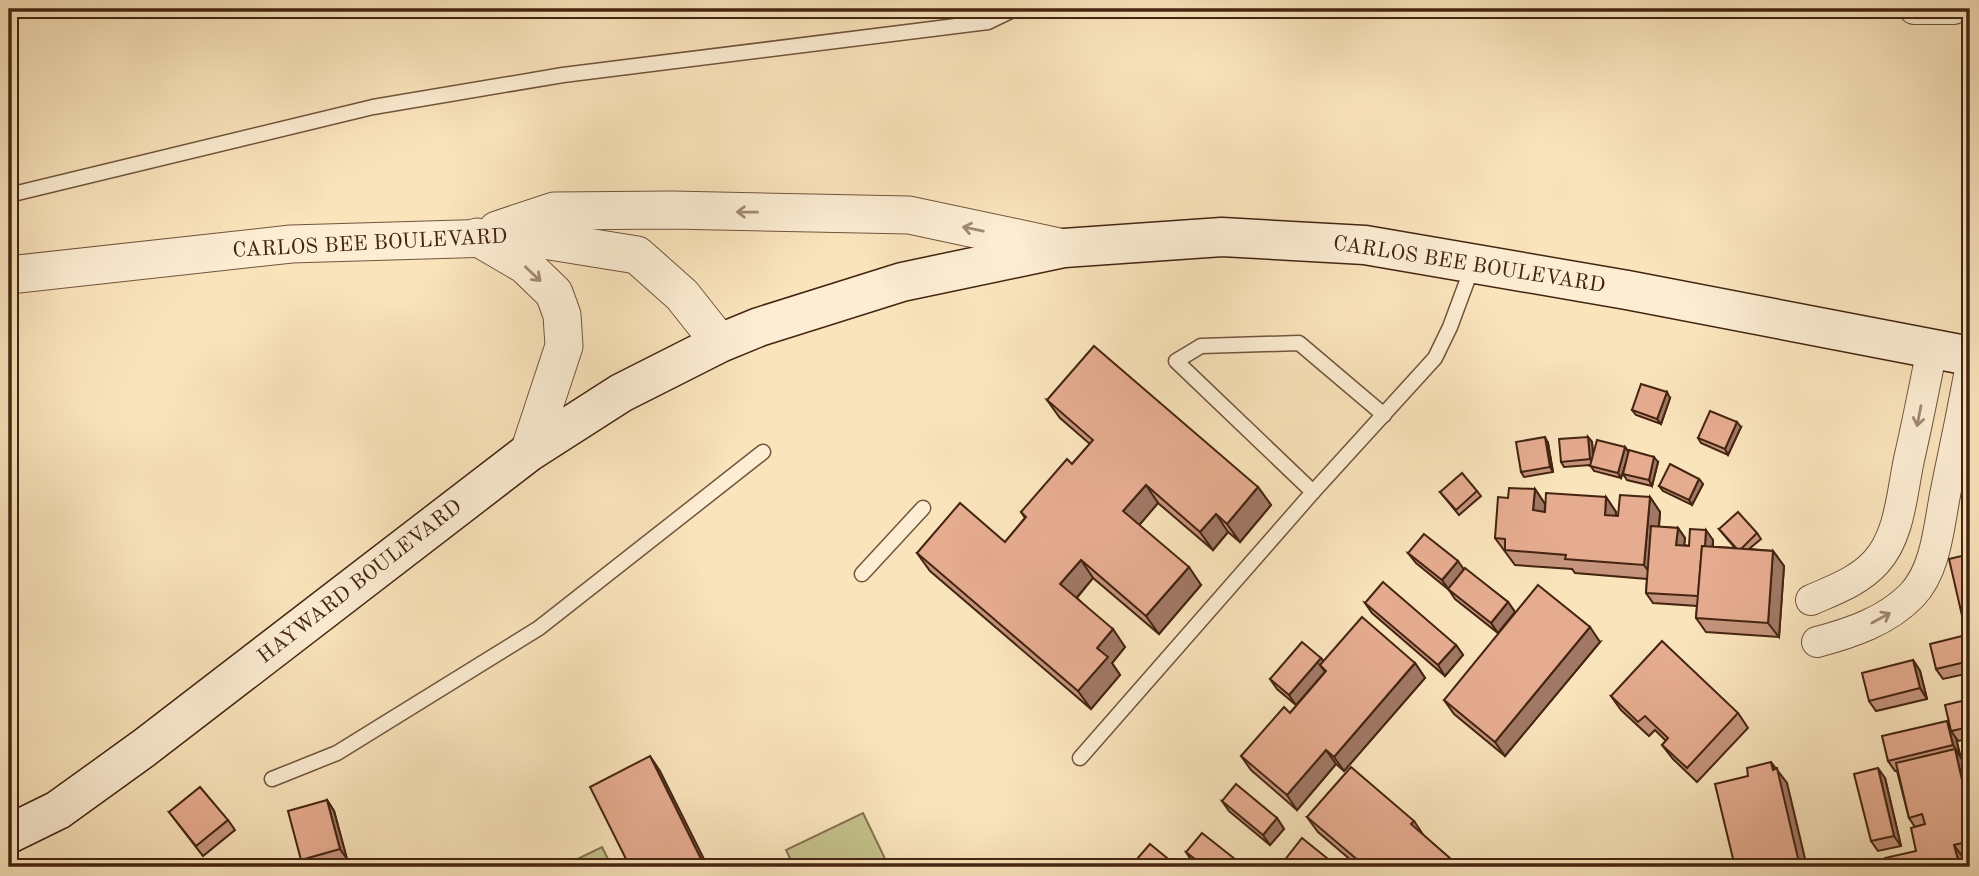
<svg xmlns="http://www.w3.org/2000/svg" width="1979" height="876" viewBox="0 0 1979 876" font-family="'Old Standard TT',serif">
	<rect width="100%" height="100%" fill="#fae4bc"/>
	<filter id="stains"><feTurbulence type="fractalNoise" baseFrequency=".00286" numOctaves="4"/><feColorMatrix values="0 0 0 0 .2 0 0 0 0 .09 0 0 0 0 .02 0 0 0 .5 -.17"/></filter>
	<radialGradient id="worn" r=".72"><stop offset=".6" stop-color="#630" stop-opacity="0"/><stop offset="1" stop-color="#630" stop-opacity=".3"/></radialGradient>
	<g fill="#c5c28c" stroke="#84734e" stroke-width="2">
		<path d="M863 813 889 867H794L786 850Z"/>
		<path d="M602 847 612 867H561Z"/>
	</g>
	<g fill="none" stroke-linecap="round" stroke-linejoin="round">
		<defs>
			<g id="service">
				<path d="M9 195 373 107 563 75 988 22 1015 9"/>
				<path d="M1313 492 1176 361 1201 346 1299 343 1384 415"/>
				<path d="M862 574 923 508"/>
				<path d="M1080 758 1313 492 1435 358 1450 327 1473 265"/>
				<path d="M272 779 337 753 539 628 763 452"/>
			</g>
			<g id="minor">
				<path d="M1914 9H1954"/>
				<path d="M1811 600C1834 590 1859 581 1876 562 1901 535 1902 489 1910 455 1918 420 1925 384 1932 349"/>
				<path d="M1817 642C1851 633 1887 621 1912 595 1937 569 1939 523 1946 490 1954 450 1963 410 1970 369"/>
			</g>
			<g id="tertiary">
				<path d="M497 230 554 211 672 210 909 215 1064 248"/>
				<path d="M477 237 525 265 554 293 562 315 564 346 529 452"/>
				<path d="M9 275 291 244 525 237 637 255 682 295 720 343"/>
			</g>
			<path id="secondary" d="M9 834 58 810 144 748 529 452 621 393 720 343 759 327 902 282 1064 248 1222 237 1365 245 1627 290 1970 356"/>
		</defs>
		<use href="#service" stroke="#72543c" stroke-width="17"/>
		<use href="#minor" stroke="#72543c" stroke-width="32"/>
		<use href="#tertiary" stroke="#72543c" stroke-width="39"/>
		<use href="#secondary" stroke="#442411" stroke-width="41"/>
		<use href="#service" stroke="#fcedd3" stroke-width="14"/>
		<use href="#minor" stroke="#fcedd3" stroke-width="30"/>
		<use href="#tertiary" stroke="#fcedd3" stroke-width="37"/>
		<use href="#secondary" stroke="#fcedd3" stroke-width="38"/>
	</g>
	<g fill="#c6947c" stroke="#442411" stroke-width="2">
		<path d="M1670 398 1661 424 1636 415 1632 410Z"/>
		<path d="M1047 400 1258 487 1271 505 1240 542 1228 532 1213 550 1158 503 1139 525 1201 585 1159 634 1093 578 1077 598 1125 647 1112 663 1120 675 1091 709 930 571 917 553 1005 542 1025 518 1021 512 1072 464 1090 444 1060 418Z"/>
		<path d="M1741 427 1728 455 1701 443 1698 438Z"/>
		<path d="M1588 437 1592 442 1593 455 1625 447 1629 453 1621 478 1594 471 1590 465 1564 467 1561 462Z"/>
		<path d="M1548 443 1553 472 1524 477 1521 472Z"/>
		<path d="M1658 462 1652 486 1627 480 1623 474Z"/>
		<path d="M1699 479 1703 484 1692 505 1663 491 1659 486Z"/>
		<path d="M1535 489 1545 504 1606 497 1616 512V516H1618L1650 497 1660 512 1659 527 1678 528 1685 538 1684 545 1689 546 1713 540V547L1735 548 1719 529 1757 533 1761 539 1749 549 1773 551 1784 566 1779 637 1706 632 1696 618 1697 606 1653 603 1646 593 1647 579 1575 573 1572 569 1515 565 1495 538 1508 498Z"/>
		<path d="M1477 491 1481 496 1459 515 1440 492Z"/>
		<path d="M1408 553 1464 569 1508 602 1515 612 1498 633 1455 599 1449 590 1416 563Z"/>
		<path d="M1970 554V630L1963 620Z"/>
		<path d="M1365 603 1456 645 1463 655 1445 676 1372 613Z"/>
		<path d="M1970 634V673L1943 679 1936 669Z"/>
		<path d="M1600 642 1505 756 1454 714 1444 700Z"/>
		<path d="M1321 658 1323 661 1415 663 1425 678 1344 771 1336 764 1297 810 1251 770 1241 756 1290 713 1325 673 1296 705 1277 689 1270 679Z"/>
		<path d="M1913 660 1920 671 1927 699 1876 711 1869 701Z"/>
		<path d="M1611 696 1738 713 1748 728 1697 782 1673 759 1662 745 1666 741 1655 730 1649 736 1621 710Z"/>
		<path d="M1970 699V739L1958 741 1956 738 1960 755 1959 756 1965 764 1970 787V858L1964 859 1916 851 1915 827 1909 818 1897 771H1895L1888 761 1949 725Z"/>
		<path d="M1885 778 1901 846 1878 851 1871 841Z"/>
		<path d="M327 800 334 811 347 859 318 867H306L301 860Z"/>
		<path d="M1222 801 1277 818 1284 829 1270 845 1229 811Z"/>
		<path d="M169 812 228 820 235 830 203 856Z"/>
		<path d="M1307 817 1414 821 1424 836 1460 867H1359L1318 832Z"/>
		<path d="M1186 852 1245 867H1199L1193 863Z"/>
	</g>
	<g fill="#a17865" stroke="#442411" stroke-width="2">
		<path d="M1667 392 1670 398 1661 424 1657 419Z"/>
		<path d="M1737 422 1741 427 1728 455 1725 449Z"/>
		<path d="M1545 437 1548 443 1553 472 1550 467Z"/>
		<path d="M1588 437 1592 442 1594 465 1590 459Z"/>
		<path d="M1625 447 1629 453 1621 478 1618 473Z"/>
		<path d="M1654 457 1658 462 1652 486 1649 480Z"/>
		<path d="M1699 479 1703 484 1692 505 1689 500Z"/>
		<path d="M1146 485 1158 503 1136 529 1123 511Z"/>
		<path d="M1258 487 1271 505 1240 542 1227 524Z"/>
		<path d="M1535 489 1545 504 1544 525 1533 510Z"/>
		<path d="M1606 497 1616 512 1615 529 1605 515Z"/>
		<path d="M1650 497 1660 512 1654 579 1644 565Z"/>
		<path d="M1216 514 1228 532 1213 550 1200 532Z"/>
		<path d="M1678 528 1685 538 1683 555 1676 545Z"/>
		<path d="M1706 530 1713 540 1708 607 1701 597Z"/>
		<path d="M1773 551 1784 566 1779 637 1768 623Z"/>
		<path d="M1081 560 1093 578 1073 602 1060 584Z"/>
		<path d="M1458 561 1465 571 1449 590 1442 580Z"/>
		<path d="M1189 567 1201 585 1159 634 1146 616Z"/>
		<path d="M1508 602 1515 612 1498 633 1491 623Z"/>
		<path d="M1590 627 1600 642 1505 756 1495 742Z"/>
		<path d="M1113 629 1125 647 1112 663 1120 675 1091 709 1078 691 1097 648Z"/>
		<path d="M1456 645 1463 655 1445 676 1438 665Z"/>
		<path d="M1321 658 1328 668 1320 665 1325 672 1296 705 1289 695Z"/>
		<path d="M1913 660 1920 671 1927 699 1920 688Z"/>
		<path d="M1415 663 1425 678 1344 771 1334 757Z"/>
		<path d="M1947 721 1953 731H1951L1956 738 1960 755 1953 745Z"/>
		<path d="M1955 749 1965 764 1970 787V815Z"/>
		<path d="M1326 750 1336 764 1297 810 1287 795Z"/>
		<path d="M650 756 660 771 708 867H705Z"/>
		<path d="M1771 762 1787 783 1807 867H1800Z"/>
		<path d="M1878 768 1885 778 1901 846 1894 836Z"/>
		<path d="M327 800 334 811 347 859 340 849Z"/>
		<path d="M1277 818 1284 829 1270 845 1263 835Z"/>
		<path d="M1954 845 1964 859 1966 867H1960Z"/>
	</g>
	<g fill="#e6ac90" stroke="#442411" stroke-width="2">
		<path d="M1094 346 1258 487 1227 524 1216 514 1200 532 1146 485 1123 511 1189 567 1146 616 1081 560 1060 584 1113 629 1097 648 1108 657 1078 691 917 553 960 503 1005 542 1026 517 1021 512 1067 459 1072 464 1093 440 1047 400Z"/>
		<path d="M1641 384 1667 392 1657 419 1632 410Z"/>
		<path d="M1710 411 1737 422 1725 449 1698 438Z"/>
		<path d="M1545 437 1550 467 1521 472 1516 442Z"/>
		<path d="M1588 437 1590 459 1561 462 1559 439Z"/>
		<path d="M1597 440 1625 447 1618 473 1590 466Z"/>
		<path d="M1629 450 1654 457 1649 480 1623 474Z"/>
		<path d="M1670 464 1699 479 1689 500 1659 486Z"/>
		<path d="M1462 473 1477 491 1456 510 1440 492Z"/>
		<path d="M1509 488 1535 489 1533 510 1545 512 1546 493 1606 497 1605 515 1618 516 1620 495 1650 497 1644 565 1565 559 1566 555 1505 550V539L1495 538 1498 497 1508 498Z"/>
		<path d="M1738 512 1757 533 1741 549H1737L1719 529Z"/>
		<path d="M1651 526 1678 528 1676 545 1689 546 1690 529 1706 530 1705 546H1702L1698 596 1646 593Z"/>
		<path d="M1424 534 1458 561 1442 580 1408 553Z"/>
		<path d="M1702 546 1773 551 1768 623 1696 618Z"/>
		<path d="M1970 554V619L1963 620 1949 559Z"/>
		<path d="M1465 568 1508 602 1491 623 1448 589Z"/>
		<path d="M1383 582 1456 645 1438 665 1365 603Z"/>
		<path d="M1538 585 1590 627 1495 742 1444 700Z"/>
		<path d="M1362 617 1415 663 1334 757 1326 750 1287 795 1241 756 1284 707 1290 713 1326 671 1320 665Z"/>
		<path d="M1970 634V661L1936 669 1930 644Z"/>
		<path d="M1662 641 1738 713 1687 768 1662 745 1668 738 1645 716 1638 722 1611 696Z"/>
		<path d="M1302 642 1321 658 1289 695 1270 679Z"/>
		<path d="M1913 660 1920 688 1869 701 1862 673Z"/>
		<path d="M1970 699V727L1951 731 1945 705Z"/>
		<path d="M1947 721 1953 745 1888 761 1882 736Z"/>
		<path d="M1955 749 1970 815V841L1954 845 1960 867H1887L1885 858 1916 851 1911 828 1925 824 1922 814 1909 818 1896 763Z"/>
		<path d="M650 756 705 867H630L590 787Z"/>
		<path d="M1771 762 1773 770 1777 768 1800 867H1735L1715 784 1748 776 1747 768Z"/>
		<path d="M1351 767 1414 821 1411 824 1460 867H1366L1307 817Z"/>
		<path d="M1878 768 1894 836 1871 841 1854 774Z"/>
		<path d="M1236 784 1277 818 1263 835 1222 801Z"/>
		<path d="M200 787 228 820 196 846 169 812Z"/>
		<path d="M327 800 340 849 301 860 288 811Z"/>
		<path d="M1202 833 1245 867H1205L1186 852Z"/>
		<path d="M1302 838 1338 867H1292L1284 861Z"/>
		<path d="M1150 844 1178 867H1130Z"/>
	</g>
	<defs><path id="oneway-shaft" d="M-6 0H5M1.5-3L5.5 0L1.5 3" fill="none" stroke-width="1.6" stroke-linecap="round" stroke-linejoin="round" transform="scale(1.75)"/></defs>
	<g stroke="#a08872">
		<use href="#oneway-shaft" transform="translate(747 212) rotate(-179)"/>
		<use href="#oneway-shaft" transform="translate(973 229) rotate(-168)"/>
		<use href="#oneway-shaft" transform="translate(533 274) rotate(43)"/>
		<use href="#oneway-shaft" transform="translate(1919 416) rotate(101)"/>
		<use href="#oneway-shaft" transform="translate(1881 618) rotate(-29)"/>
	</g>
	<g text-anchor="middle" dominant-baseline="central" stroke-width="5" stroke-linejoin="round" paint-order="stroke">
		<g font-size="21" fill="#442411" stroke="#fcedd3">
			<text transform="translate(370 244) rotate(-3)">CARLOS BEE BOULEVARD</text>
			<text transform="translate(1469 265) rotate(9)">CARLOS BEE BOULEVARD</text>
			<text transform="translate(360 582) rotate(-38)">HAYWARD BOULEVARD</text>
		</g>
	</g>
	<rect width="1979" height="876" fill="none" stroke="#fae4bc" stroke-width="35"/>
	<rect x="10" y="10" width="1958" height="855" fill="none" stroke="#442411" stroke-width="3.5"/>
	<rect x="18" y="18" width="1944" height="841" fill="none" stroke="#442411" stroke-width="2"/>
	<rect width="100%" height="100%" filter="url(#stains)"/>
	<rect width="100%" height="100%" fill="url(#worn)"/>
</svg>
